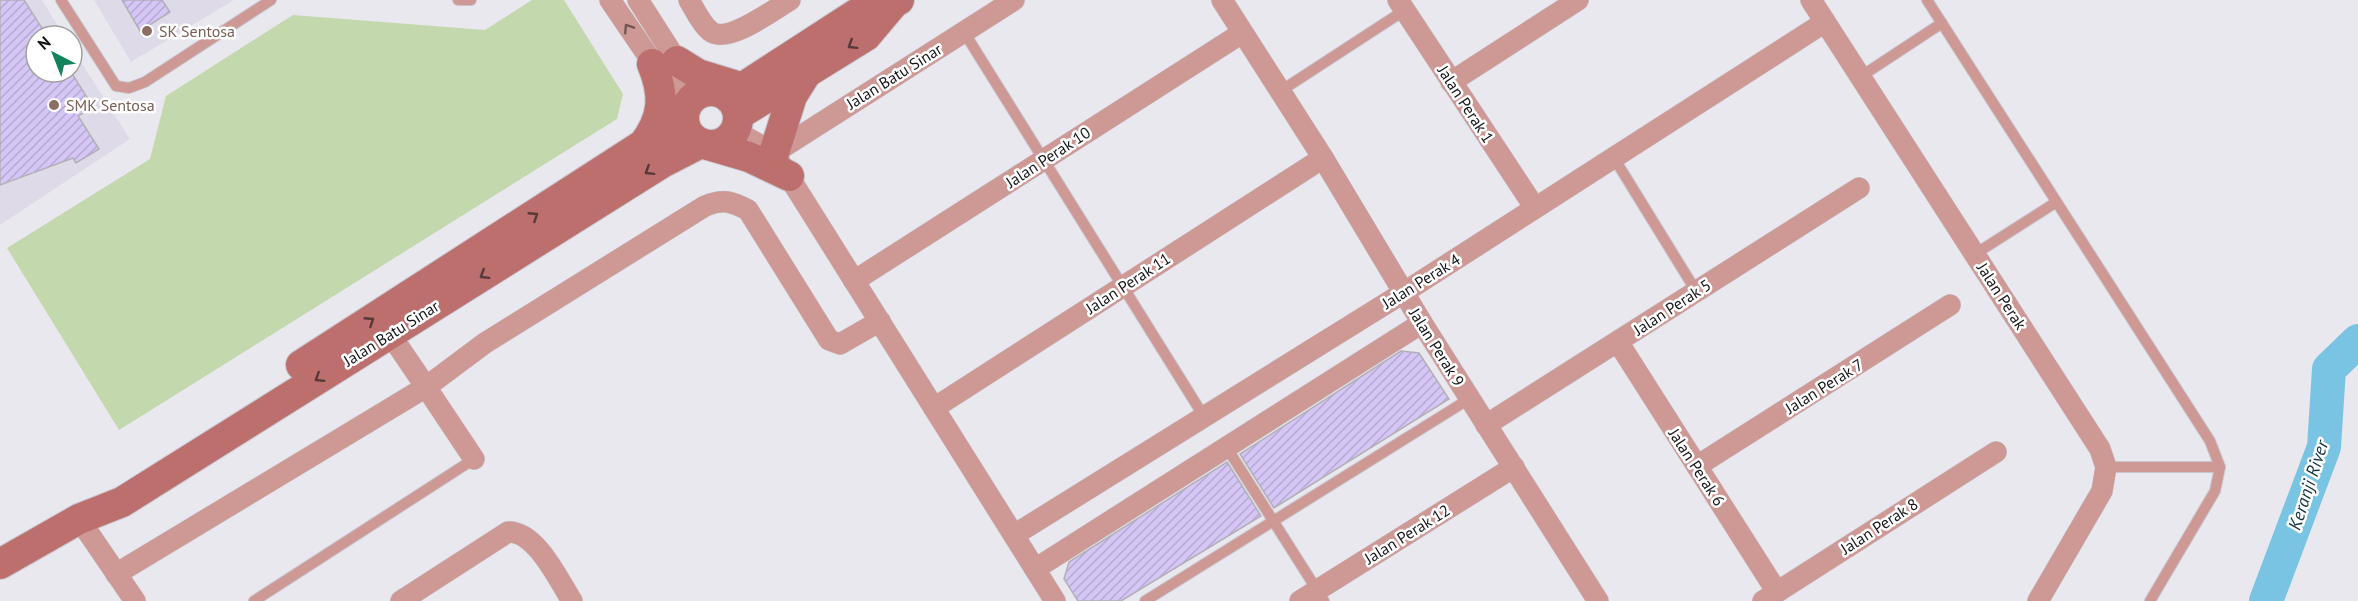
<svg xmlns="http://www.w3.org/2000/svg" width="2358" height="601" viewBox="0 0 2358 601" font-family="'PT Sans',sans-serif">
	<defs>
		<pattern id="building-hatch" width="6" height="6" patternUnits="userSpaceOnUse" patternTransform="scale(1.5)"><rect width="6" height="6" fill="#d5c6f6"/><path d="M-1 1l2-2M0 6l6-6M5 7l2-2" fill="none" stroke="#b6a9d2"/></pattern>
	</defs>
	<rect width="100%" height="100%" fill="#eae8ef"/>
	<g fill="#dfdae8">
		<path d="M0 0H42L64 36H36V72H72V48L130 139 0 225Z"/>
		<path d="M94 0H234L131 62Z"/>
	</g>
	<path fill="#c3d8ad" d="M532 0H564L623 94 617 119 119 430 7 248 150 159 166 96 293 15 485 30Z"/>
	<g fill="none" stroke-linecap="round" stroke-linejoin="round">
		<path stroke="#7ac4e3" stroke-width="34" d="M2266 601 2324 447 2329 369 2358 341"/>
	</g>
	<g fill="url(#building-hatch)" stroke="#b2b0b7" stroke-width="1.5">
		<path d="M0 0H24L47 36H36V72H71L93 107 78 116 99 149 76 163 73 158 0 185Z"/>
		<path d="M122 0H162L170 12 140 31Z"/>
		<path d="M1401 351 1419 353 1449 399 1274 508 1240 454Z"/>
		<path d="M1227 462 1261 516 1121 601H1078L1064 579 1069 562Z"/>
	</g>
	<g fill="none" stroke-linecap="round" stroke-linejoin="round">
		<defs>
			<g id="lane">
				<path d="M61 0 116 86 129 88 145 82 271 0"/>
				<path d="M458 0H471"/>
				<path d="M1927 0 2210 441 2220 467 2215 491 2150 601"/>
				<path d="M964 32 1203 415"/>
				<path d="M1860 77 1942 23"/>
				<path d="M1279 92 1405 10"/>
				<path d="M1614 158 1696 291"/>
				<path d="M1975 254 2055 203"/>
				<path d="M1227 448 1324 601"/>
				<path d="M2106 467H2220"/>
				<path d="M254 601 474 459"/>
				<path d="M1145 601 1469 399"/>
			</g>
			<g id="street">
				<path d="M610 0 685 110"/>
				<path d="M638 0 698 94"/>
				<path d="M689 0C695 10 701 24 710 31 727 45 773 10 790 0"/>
				<path d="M1222 0 1323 158 1422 323 1598 601"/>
				<path d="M1398 0 1535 208"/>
				<path d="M1811 0 2100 449 2106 467 2102 491 2038 601"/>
				<path d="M1451 82 1578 0"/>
				<path d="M735 131 774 153 1055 601"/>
				<path d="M774 153 1014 0"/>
				<path d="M854 281 1242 33"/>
				<path d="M390 334 426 387 485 343 705 206C723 199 731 201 748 210L829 340 840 344 880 321"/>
				<path d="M1618 342 1777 592"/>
				<path d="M934 408 1323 158"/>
				<path d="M1486 425 1859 188"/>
				<path d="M1697 466 1950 305"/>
				<path d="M79 519 135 601"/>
				<path d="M1014 535 1403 293 1825 22"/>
				<path d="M1035 569 1422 323"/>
				<path d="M116 574 426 387 474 459"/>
				<path d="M401 601 508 532C536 531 558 579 572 601"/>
				<path d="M1300 601 1514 467"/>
				<path d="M1763 601 1996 452"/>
			</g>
			<g id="secondary">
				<path d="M677 61 698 74 734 85"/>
				<circle cx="711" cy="118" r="27"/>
				<path d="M728 97 856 14 899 0"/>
				<path d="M743 112 866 36 893 4"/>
				<path d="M643 145C664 117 665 95 652 64"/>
				<path d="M708 145 749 157 789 176"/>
				<path d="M774 153 792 96 807 72"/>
				<path d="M301 365 684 118"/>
				<path d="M0 564 79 519 122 502 662 163 701 143"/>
			</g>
		</defs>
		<use href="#lane" stroke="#c8c6cc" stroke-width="12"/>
		<use href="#street" stroke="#c8c6cc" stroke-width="22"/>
		<use href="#secondary" stroke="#c8c6cc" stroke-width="32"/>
		<use href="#lane" stroke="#ce9895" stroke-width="10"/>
		<use href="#street" stroke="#ce9895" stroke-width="21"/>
		<use href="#secondary" stroke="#bd6f6d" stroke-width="30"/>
	</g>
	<defs><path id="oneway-chevron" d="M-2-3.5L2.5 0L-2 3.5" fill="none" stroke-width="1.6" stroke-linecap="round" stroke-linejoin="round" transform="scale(1.5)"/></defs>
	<use stroke="#725656" href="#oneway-chevron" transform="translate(628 28) rotate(-123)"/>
	<g stroke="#583939">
		<use href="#oneway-chevron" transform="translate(852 45) rotate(148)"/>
		<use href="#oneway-chevron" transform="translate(649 171) rotate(148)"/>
		<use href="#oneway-chevron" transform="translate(534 216) rotate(-33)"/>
		<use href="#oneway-chevron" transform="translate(484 275) rotate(148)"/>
		<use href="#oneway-chevron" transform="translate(370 321) rotate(-33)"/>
		<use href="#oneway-chevron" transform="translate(319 378) rotate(148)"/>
	</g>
	<g fill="#8d6e63" stroke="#fff" stroke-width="2">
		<circle cx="147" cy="31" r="6"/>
		<circle cx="54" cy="105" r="6"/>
	</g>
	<g text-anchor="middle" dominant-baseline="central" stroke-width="5" stroke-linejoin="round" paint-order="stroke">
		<g font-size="16" fill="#785e54" stroke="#fff" text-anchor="start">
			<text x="159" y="31">SK Sentosa</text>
			<text x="66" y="105">SMK Sentosa</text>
		</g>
		<g font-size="16" fill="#151517" stroke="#fff">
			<text transform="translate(894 76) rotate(-32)">Jalan Batu Sinar</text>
			<text transform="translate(1466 104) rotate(57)">Jalan Perak 1</text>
			<text transform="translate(1048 157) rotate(-33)">Jalan Perak 10</text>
			<text transform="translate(1421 281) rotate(-32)">Jalan Perak 4</text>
			<text transform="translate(1128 283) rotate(-33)">Jalan Perak 11</text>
			<text transform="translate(2002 296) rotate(57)">Jalan Perak</text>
			<text transform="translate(1672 307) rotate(-33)">Jalan Perak 5</text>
			<text transform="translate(391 333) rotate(-32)">Jalan Batu Sinar</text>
			<text transform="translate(1437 347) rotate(58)">Jalan Perak 9</text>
			<text transform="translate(1824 386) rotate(-32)">Jalan Perak 7</text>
			<text transform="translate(1697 467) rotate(57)">Jalan Perak 6</text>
			<text transform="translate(1879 526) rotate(-33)">Jalan Perak 8</text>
			<text transform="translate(1407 534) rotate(-32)">Jalan Perak 12</text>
		</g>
		<g font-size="18" font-style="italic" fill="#113542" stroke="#fff">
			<text transform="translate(2308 485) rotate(-72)">Keranji River</text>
		</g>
	</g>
	<g transform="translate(54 54) rotate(318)"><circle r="28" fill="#ffffff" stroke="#a1a1a2" stroke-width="1.5"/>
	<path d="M0-4.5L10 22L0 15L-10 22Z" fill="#13825e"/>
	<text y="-9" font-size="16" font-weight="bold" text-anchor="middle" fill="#151517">N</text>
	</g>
</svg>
